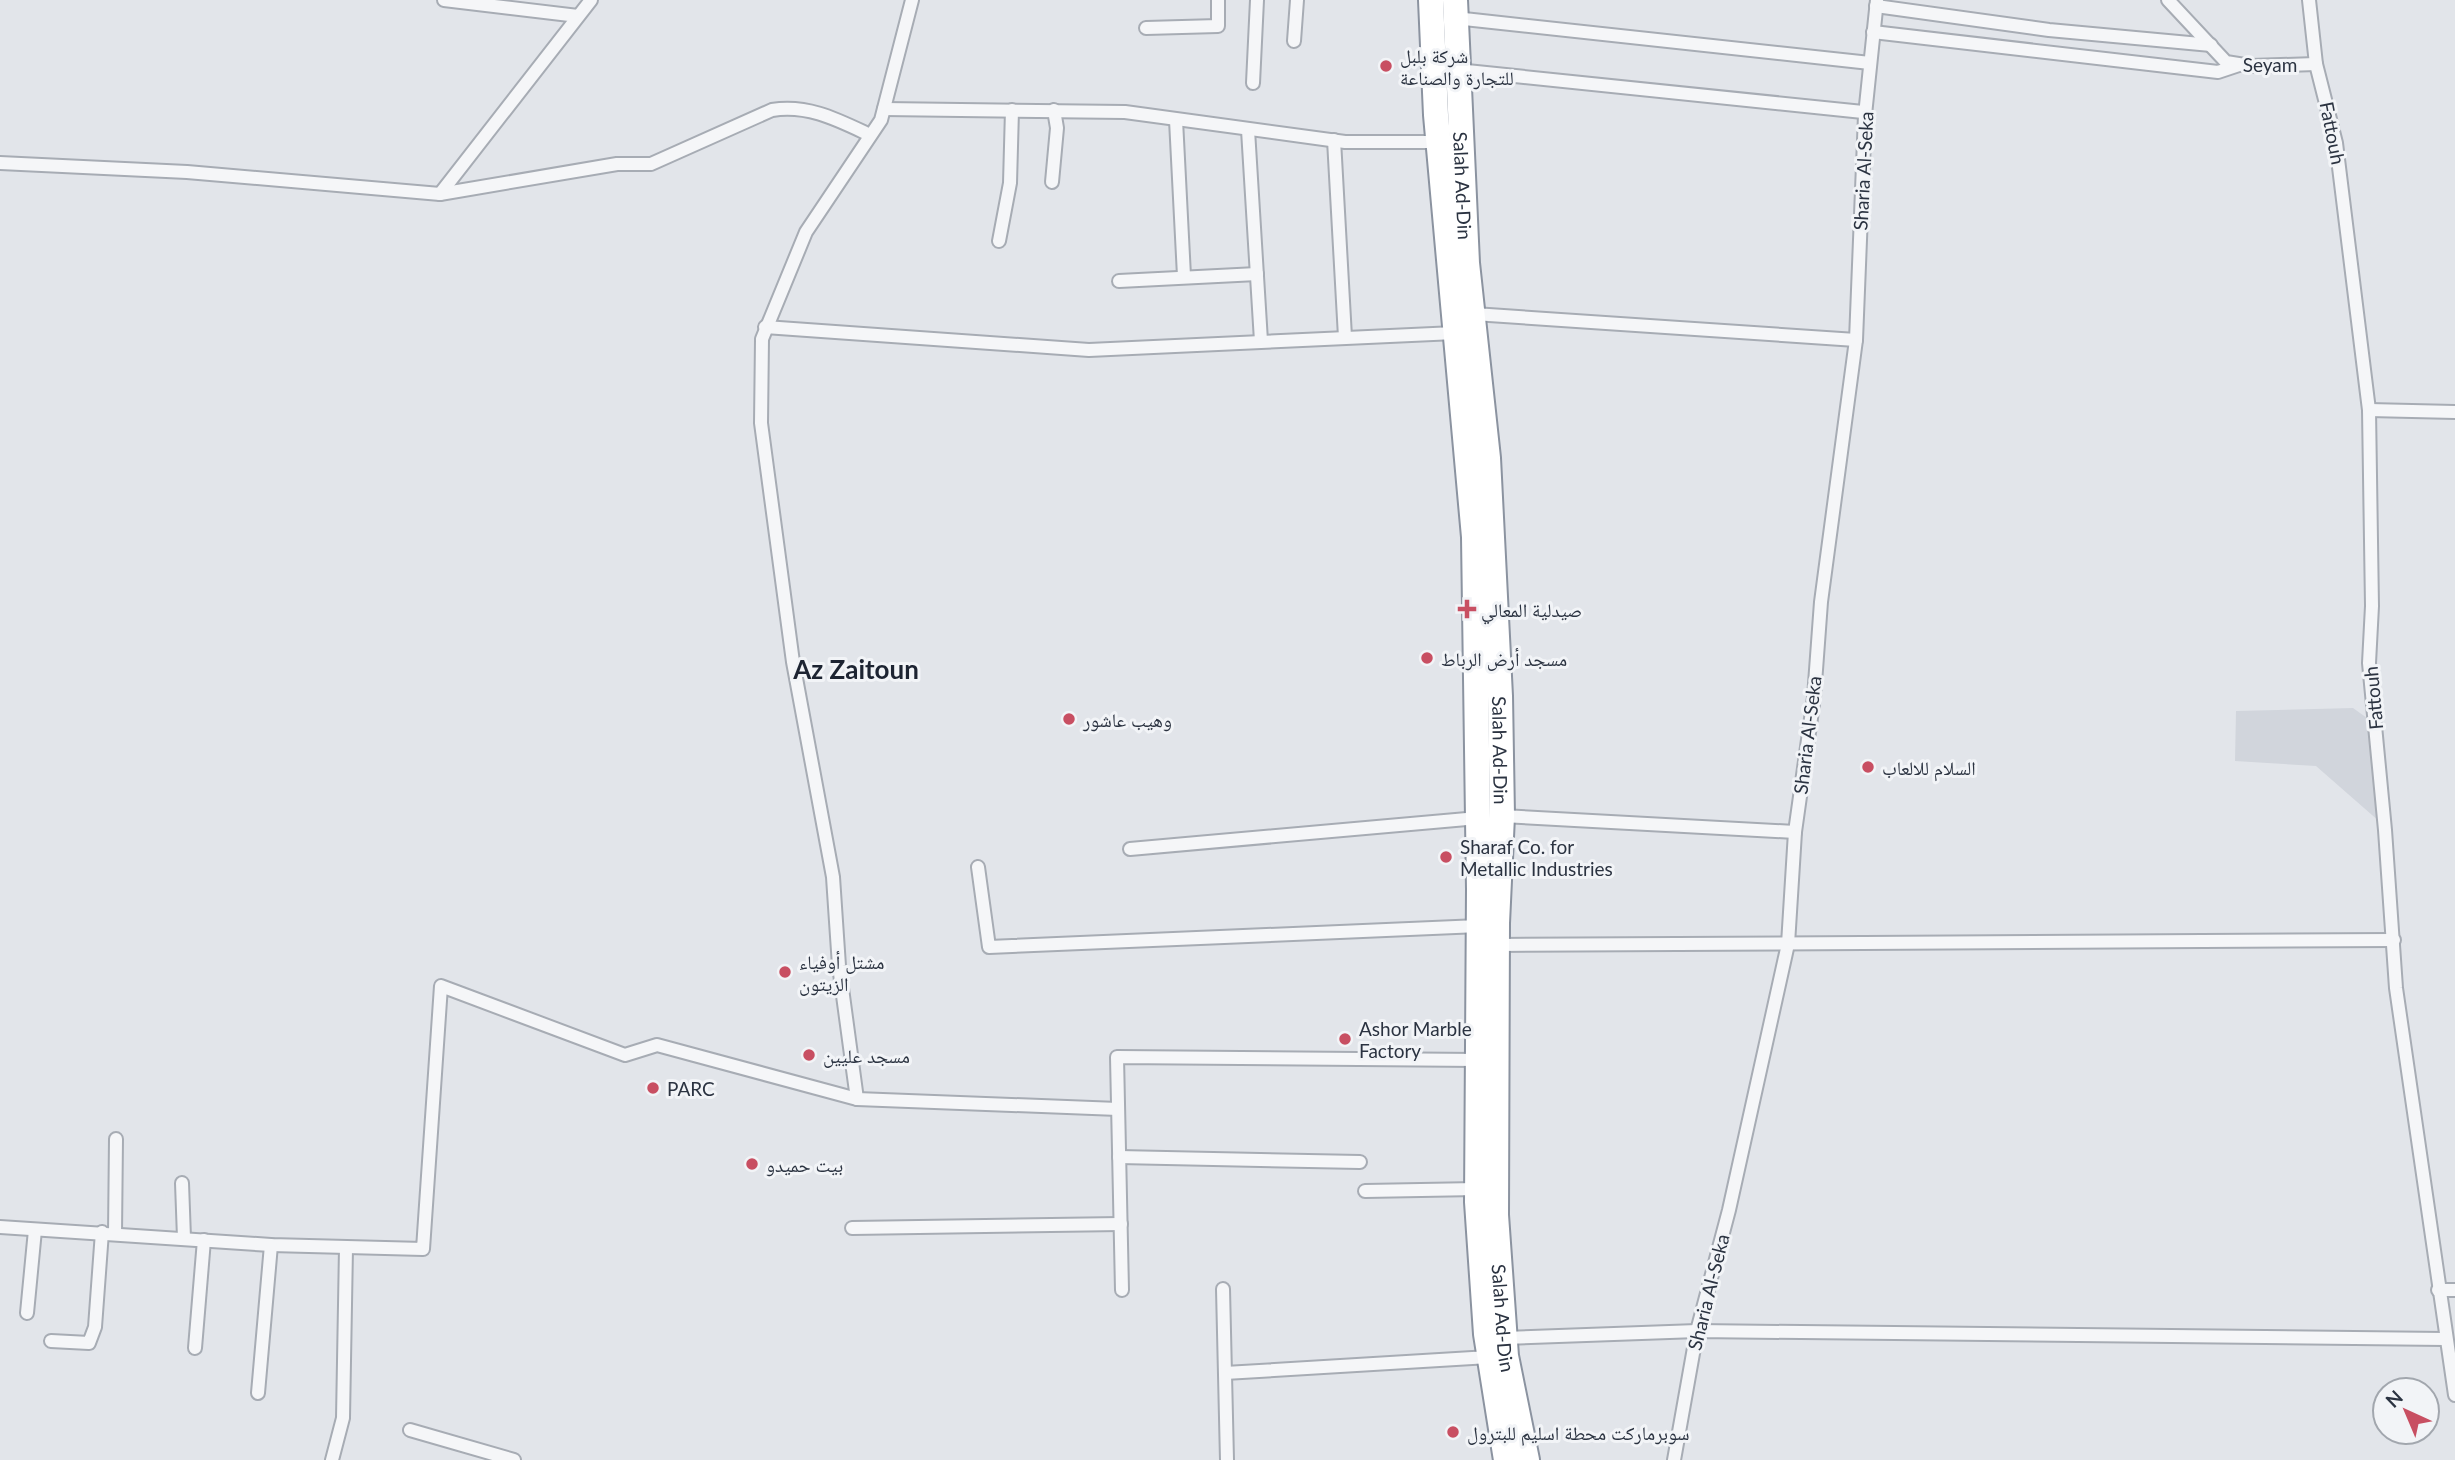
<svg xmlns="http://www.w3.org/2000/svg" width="2455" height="1460" viewBox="0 0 2455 1460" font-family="Lato,'Noto Naskh Arabic',sans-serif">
	<rect width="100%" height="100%" fill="#e2e5ea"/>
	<path fill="#d1d5dc" d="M2353 708 2367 718 2380 822 2316 766 2235 761 2236 711Z"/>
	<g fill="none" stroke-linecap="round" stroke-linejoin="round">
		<defs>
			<g id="street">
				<path d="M444 0 578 16"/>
				<path d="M2168 0 2226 62 2251 66 2316 64"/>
				<path d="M2309 0 2316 64 2336 143 2369 410 2372 606 2369 663 2385 830 2396 988 2455 1395"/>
				<path d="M1876 6 2049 30 2211 45"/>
				<path d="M1455 18 1870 63"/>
				<path d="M1146 28 1218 26V0"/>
				<path d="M1873 32 2218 72 2239 65"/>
				<path d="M1294 41 1297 0"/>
				<path d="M1457 70 1863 112 1865 115"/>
				<path d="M1253 83 1257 0"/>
				<path d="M884 109 1125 112 1345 142H1438"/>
				<path d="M1176 120 1184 276"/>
				<path d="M1248 130 1261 341"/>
				<path d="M1334 140 1345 337"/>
				<path d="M0 163 187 172 440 194 617 164H651L772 110C808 104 838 120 870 135"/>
				<path d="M1052 182 1057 128 1054 110"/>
				<path d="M440 194 591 0"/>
				<path d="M999 241 1010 183 1012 110"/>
				<path d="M1119 281 1257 274"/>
				<path d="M1474 314 1856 340"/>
				<path d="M765 327 1089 350 1455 333"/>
				<path d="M2369 410 2455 412"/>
				<path d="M1502 816 1795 832"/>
				<path d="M1130 849 1478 818"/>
				<path d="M978 867 989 947 1479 926"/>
				<path d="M1498 945 2394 940"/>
				<path d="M857 1099 839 966 833 877 793 662 761 423 762 339 806 232 881 120 912 0"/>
				<path d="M1119 1157 1360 1162"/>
				<path d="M182 1183 184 1238"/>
				<path d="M1365 1191 1477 1189"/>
				<path d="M0 1227 271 1245 423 1249 441 986 625 1055 657 1045 857 1099 1118 1109"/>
				<path d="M852 1228 1121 1224"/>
				<path d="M115 1233 116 1139"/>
				<path d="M1223 1289 1227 1460"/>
				<path d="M1122 1290 1117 1057 1478 1060"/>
				<path d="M2438 1290H2455"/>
				<path d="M27 1313 35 1230"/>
				<path d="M1504 1338 1697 1331 2445 1339"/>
				<path d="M51 1341 89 1343 95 1327 102 1232"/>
				<path d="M195 1348 204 1240"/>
				<path d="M1225 1373 1489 1357"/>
				<path d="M258 1393 271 1245"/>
				<path d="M410 1430 514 1460"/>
				<path d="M332 1460 343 1418 346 1248"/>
				<path d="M1674 1460 1697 1331 1729 1210 1788 944 1795 832 1814 697 1821 602 1856 340 1865 115 1877 0"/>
			</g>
			<g id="highway">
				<path d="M1431 0 1436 115 1474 537 1479 889 1477 1202 1486 1334 1506 1460"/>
				<path id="s1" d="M1455 0 1467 263 1488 458 1500 696 1502 816 1497 923 1496 1215 1506 1356 1527 1460"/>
			</g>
		</defs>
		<use href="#street" stroke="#a7acb4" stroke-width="16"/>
		<use href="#highway" stroke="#8b93a0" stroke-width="28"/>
		<use href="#street" stroke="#f5f6f8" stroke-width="12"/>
		<use href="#highway" stroke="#fff" stroke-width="24"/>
	</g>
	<g fill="#c84f62" stroke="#f2f4f7" stroke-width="2.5">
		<circle cx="1386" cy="66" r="7"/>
		<path d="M1463.5 598.5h7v7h7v7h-7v7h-7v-7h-7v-7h7z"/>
		<circle cx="1427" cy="658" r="7"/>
		<circle cx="1069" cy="719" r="7"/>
		<circle cx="1868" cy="767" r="7"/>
		<circle cx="1446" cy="857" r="7"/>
		<circle cx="785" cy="972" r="7"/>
		<circle cx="1345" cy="1039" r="7"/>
		<circle cx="809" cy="1055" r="7"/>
		<circle cx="653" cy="1088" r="7"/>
		<circle cx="752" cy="1164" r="7"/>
		<circle cx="1453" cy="1432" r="7"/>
	</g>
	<g text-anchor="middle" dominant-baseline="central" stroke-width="6" stroke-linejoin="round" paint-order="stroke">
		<g font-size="19" fill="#2b3341" stroke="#f2f4f7" text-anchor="start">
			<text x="1400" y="55">شركة بلبل<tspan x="1400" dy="22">للتجارة والصناعة</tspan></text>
			<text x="1481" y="609">صيدلية المعالي</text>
			<text x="1441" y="658">مسجد أرض الرباط</text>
			<text x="1083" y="719">وهيب عاشور</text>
			<text x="1882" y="767">السلام للالعاب</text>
			<text x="1460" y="846">Sharaf Co. for<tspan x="1460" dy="22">Metallic Industries</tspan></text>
			<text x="799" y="961">مشتل أوفياء<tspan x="799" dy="22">الزيتون</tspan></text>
			<text x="1359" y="1028">Ashor Marble<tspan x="1359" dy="22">Factory</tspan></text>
			<text x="823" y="1055">مسجد عليين</text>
			<text x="667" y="1088">PARC</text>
			<text x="766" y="1164">بيت حميدو</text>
			<text x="1467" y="1432">سوبرماركت محطة اسليم للبترول</text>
		</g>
		<g font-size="19" fill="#2b3341" stroke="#f2f4f7">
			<text x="2270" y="64">Seyam</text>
			<text transform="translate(2333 133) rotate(79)">Fattouh</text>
			<text transform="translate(1863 171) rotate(-87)">Sharia Al-Seka</text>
			<text stroke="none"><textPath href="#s1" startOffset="186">Salah Ad-Din</textPath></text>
			<text transform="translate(2373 698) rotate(-95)">Fattouh</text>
			<text transform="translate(1807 735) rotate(-83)">Sharia Al-Seka</text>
			<text stroke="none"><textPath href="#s1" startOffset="752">Salah Ad-Din</textPath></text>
			<text transform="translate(1708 1292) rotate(-76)">Sharia Al-Seka</text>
			<text stroke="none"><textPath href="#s1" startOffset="1320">Salah Ad-Din</textPath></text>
		</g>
		<g font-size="26" font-weight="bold" fill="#1d2432" stroke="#f2f4f7">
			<text x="856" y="669">Az Zaitoun</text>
		</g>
	</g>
	<g transform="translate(2406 1411) rotate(316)"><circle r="33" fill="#f2f4f7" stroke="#a2a7ae" stroke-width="2"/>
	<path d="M0-5L12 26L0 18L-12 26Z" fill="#c84f62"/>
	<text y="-10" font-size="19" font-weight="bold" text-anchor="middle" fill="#2b3341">N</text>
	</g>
</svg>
